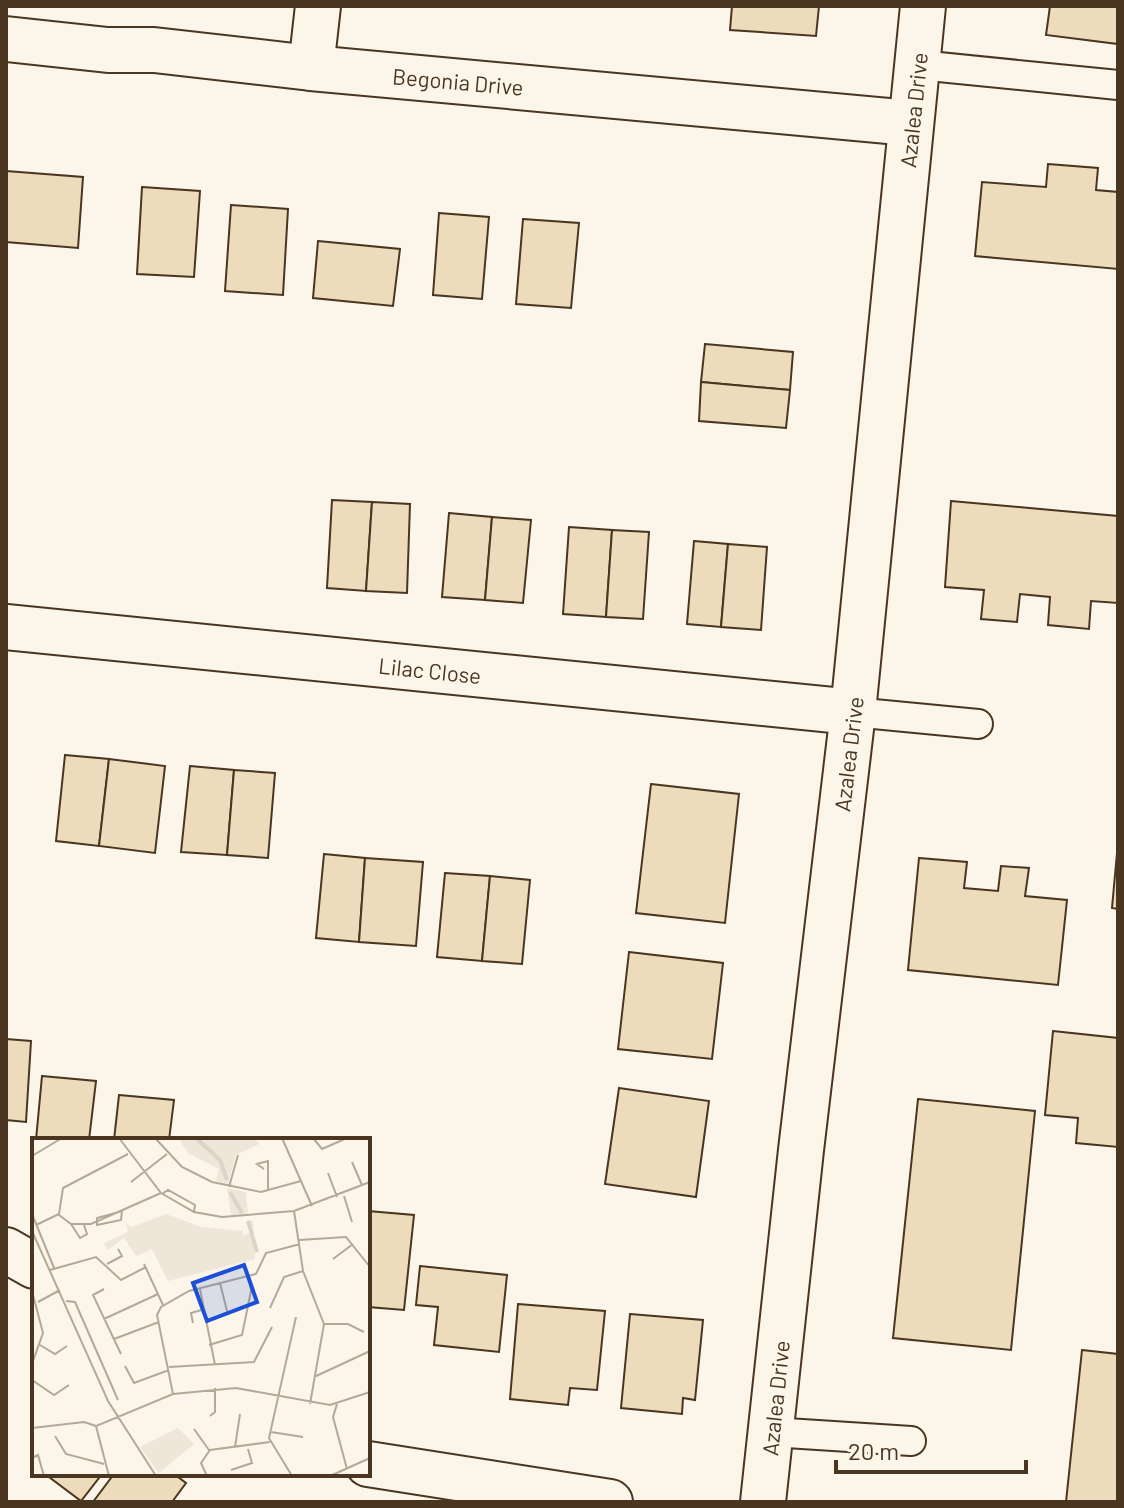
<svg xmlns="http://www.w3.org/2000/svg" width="1124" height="1508" viewBox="0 0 1124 1508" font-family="Barlow,sans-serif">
	<rect width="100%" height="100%" fill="#fbf6e9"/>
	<g fill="#ecdcbc" stroke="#4a3520" stroke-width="2">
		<path d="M732 6H819L816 36 730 30Z"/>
		<path d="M1050 6H1118V44L1046 35Z"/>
		<path d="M1048 164 1098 168 1096 190 1118 192V269L975 256 982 182 1046 187Z"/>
		<path d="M6 171 83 177 78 248 6 242Z"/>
		<path d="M142 187 200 191 194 277 137 274Z"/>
		<path d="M231 205 288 209 283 295 225 291Z"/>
		<path d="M439 213 489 217 482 299 433 295Z"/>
		<path d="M523 219 579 223 571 308 516 304Z"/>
		<path d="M318 241 400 249 393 306 313 298Z"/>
		<path d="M705 344 793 352 790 390 701 382Z"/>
		<path d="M701 382 790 390 786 428 699 421Z"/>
		<path d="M332 500 372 502 366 591 327 588Z"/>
		<path d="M951 501 1118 516V603L1091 601 1089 629 1048 625 1050 597 1020 594 1017 622 981 619 984 590 945 587Z"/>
		<path d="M372 502 410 504 407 593 366 591Z"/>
		<path d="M449 513 492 517 485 600 442 597Z"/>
		<path d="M492 517 531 520 523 603 485 600Z"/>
		<path d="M569 527 612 530 606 617 563 614Z"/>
		<path d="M612 530 649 532 643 619 606 617Z"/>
		<path d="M694 541 728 544 721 627 687 624Z"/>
		<path d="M728 544 767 547 761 630 721 627Z"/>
		<path d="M65 755 109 759 99 846 56 841Z"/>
		<path d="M109 759 165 766 155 853 99 846Z"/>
		<path d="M190 766 234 770 227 855 181 852Z"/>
		<path d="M234 770 275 773 268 858 227 855Z"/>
		<path d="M651 784 739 794 725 923 636 913Z"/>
		<path d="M1118 842V909L1112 908Z"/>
		<path d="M324 854 365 858 359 942 316 938Z"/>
		<path d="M365 858 423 862 416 946 359 942Z"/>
		<path d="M919 858 967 862 964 888 998 891 1001 866 1029 868 1025 896 1067 900 1058 985 908 970Z"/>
		<path d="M445 873 490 876 482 961 437 957Z"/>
		<path d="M490 876 530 880 522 964 482 961Z"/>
		<path d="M629 952 723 963 712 1059 618 1049Z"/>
		<path d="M1053 1031 1118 1038V1147L1076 1143 1078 1118 1045 1115Z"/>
		<path d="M6 1039 31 1041 26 1122 6 1120Z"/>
		<path d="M42 1076 96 1081 89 1140H36Z"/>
		<path d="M619 1088 709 1101 696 1197 605 1184Z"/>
		<path d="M119 1095 174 1100 169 1140H114Z"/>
		<path d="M918 1099 1035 1111 1011 1350 893 1338Z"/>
		<path d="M368 1211 414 1215 404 1310 368 1307Z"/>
		<path d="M420 1266 507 1275 499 1352 434 1345 438 1307 416 1305Z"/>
		<path d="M518 1304 605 1311 597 1390 570 1388 568 1405 510 1399Z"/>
		<path d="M630 1314 703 1320 695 1400 683 1398 682 1414 621 1408Z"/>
		<path d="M1082 1350 1118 1354V1502H1066Z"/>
		<path d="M45 1474H102L81 1501Z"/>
		<path d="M114 1474H174L186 1483 172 1502H93Z"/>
	</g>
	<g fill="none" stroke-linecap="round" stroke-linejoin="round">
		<defs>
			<g id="service">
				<path d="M919 65 1118 85"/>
				<path d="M853 712 978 724"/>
				<path d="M771 1432 911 1441"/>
			</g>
			<g id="minor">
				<path d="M6 39 108 50H154L311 68 910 123"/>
				<path d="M311 68 318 6"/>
				<path d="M6 627 853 712"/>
				<path d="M6 1250 34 1266"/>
				<path d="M368 1464 610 1502"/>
				<path d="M763 1502 801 1150 853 712 923 6"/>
			</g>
		</defs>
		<use href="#service" stroke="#4a3520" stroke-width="32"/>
		<use href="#minor" stroke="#4a3520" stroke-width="48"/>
		<use href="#service" stroke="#fbf6e9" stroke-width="28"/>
		<use href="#minor" stroke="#fbf6e9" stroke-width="44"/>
	</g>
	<g text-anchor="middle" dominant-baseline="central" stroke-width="6" stroke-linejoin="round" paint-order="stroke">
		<g font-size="22" fill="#4a3520" stroke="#fbf6e9">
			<text transform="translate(458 81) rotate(5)">Begonia Drive</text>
			<text transform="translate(913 110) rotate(-84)">Azalea Drive</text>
			<text transform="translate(430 670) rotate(6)">Lilac Close</text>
			<text transform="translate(848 754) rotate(-83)">Azalea Drive</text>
			<text transform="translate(775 1398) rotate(-84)">Azalea Drive</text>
		</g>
	</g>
	<g transform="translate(32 1138)">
		<rect width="338" height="338" fill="#fbf6e9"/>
		<path d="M146 0H223L227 6 204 17 196 46 184 43 187 31 156 15ZM195 50 214 54 216 77H199ZM134 76 169 89 211 93V98L219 94 215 82 221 83 223 121 136 143 120 111 104 118 92 100 75 112 72 105 96 94 94 86 100 89ZM146 290 162 306 127 335 108 309Z" fill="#ede6d9"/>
		<path fill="none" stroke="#dcd4c6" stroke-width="4" d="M164 0 188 22 195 42M198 54 210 75M216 83 225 114"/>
		<path fill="none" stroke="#b4a999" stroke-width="2" d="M87 0 129 55 162 74 190 79 262 73 338 44M123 0 150 29 180 44 229 54 269 43M250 0 280 68M281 0 290 11 315 0M0 18 30 0M320 24 330 47M232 31 225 26 236 23V53M296 35 305 59M99 44 135 16M197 49 206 17M130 56 136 52 163 67 162 74M312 58 320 84M90 73 89 82 65 87V80ZM262 73 271 133 292 186 278 266M0 76 22 130M27 77 39 86H59L129 55M39 86 48 100 55 96 52 87M4 87 27 76 31 50 96 16M0 93 76 263 124 338M267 102 314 99 338 129M301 121 321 106M75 126 90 118 86 111M112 126 131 167M18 132 64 119 89 142 114 129M188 145 196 177M72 151 61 157 89 216M168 151 183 227M0 153 11 195 0 226M34 163 43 164 86 262M6 164 28 152M238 170 252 139 271 133M72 181 126 156M161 185 159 175 173 171M292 186H316L332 194M82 201 127 184M8 207 23 216 35 208M177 207 210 197 219 153 217 139M93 228 102 245 137 232M137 229 222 224 240 189M282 239 338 213M0 242 22 257 37 247M141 256 125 177 129 169 157 153 224 136 234 115 268 106M305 266 301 279 315 331M178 278 183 274V250M0 290 52 284 64 288M162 291 177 312M239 294 271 299M23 298 34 316 72 326M203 309 208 276M0 320 6 317 12 338M199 332 220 325 216 311M77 338 64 288 141 256 204 250 298 267 338 254M175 338 169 325 178 312 238 304M260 338 237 300 264 179M298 338 338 320"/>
		<path fill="#1d4ed8" fill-opacity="0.15" stroke="#1d4ed8" stroke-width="4" d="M212 127 225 164 175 183 161 145Z"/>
		<rect width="338" height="338" fill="none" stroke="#4a3520" stroke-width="4"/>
	</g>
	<rect width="1124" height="1508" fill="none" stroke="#4a3520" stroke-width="16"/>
	<path d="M836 1460v12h190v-12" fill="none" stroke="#4a3520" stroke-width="4"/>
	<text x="848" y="1460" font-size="24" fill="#4a3520" stroke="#fbf6e9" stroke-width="6" paint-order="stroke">20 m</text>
</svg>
